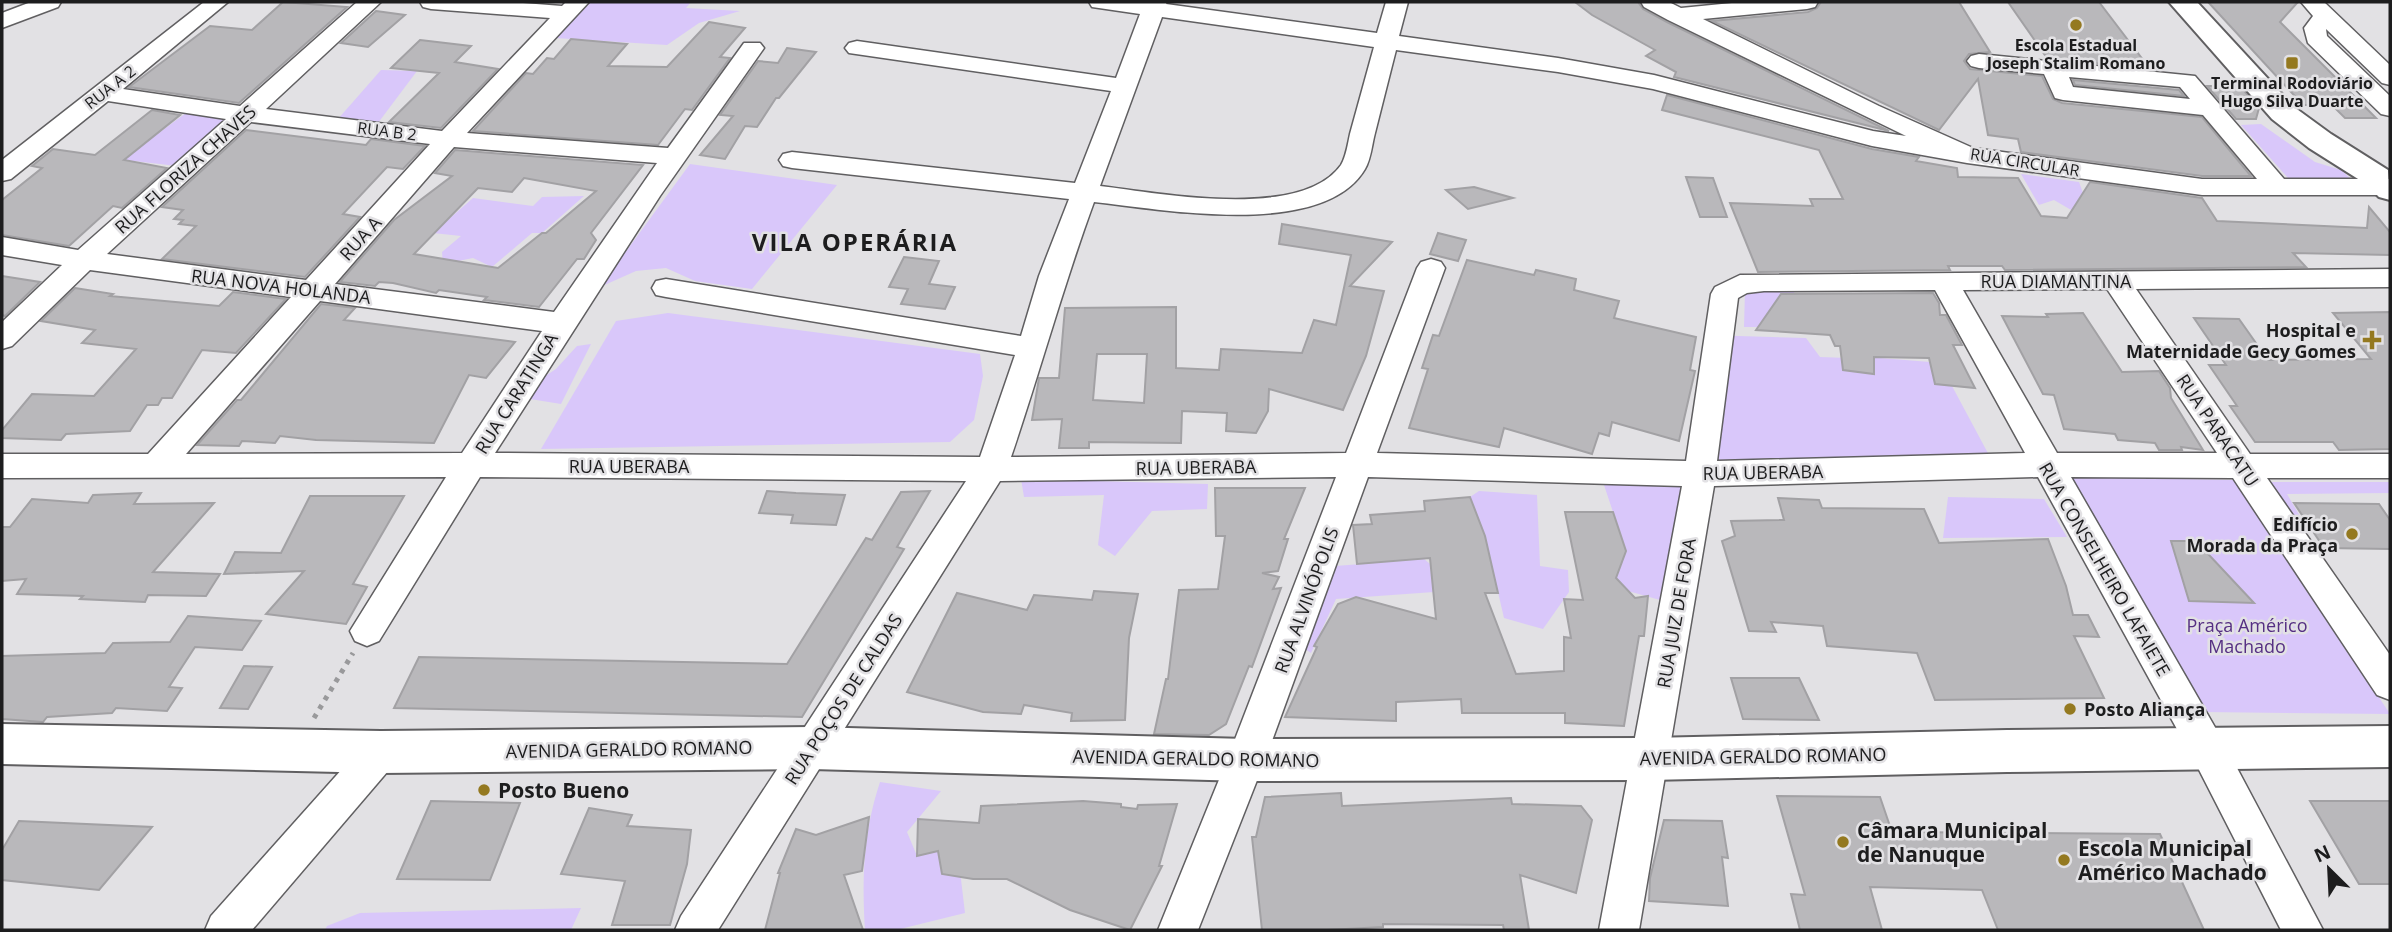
<svg xmlns="http://www.w3.org/2000/svg" width="2392" height="932" viewBox="0 0 2392 932" font-family="'Open Sans',sans-serif">
	<rect width="100%" height="100%" fill="#e2e1e4"/>
	<g fill="#d9c7fa">
		<path d="M591 2H691L686 8 740 11 699 23 667 45 555 38Z"/>
		<path d="M381 70 417 71 378 123 338 119Z"/>
		<path d="M186 113 229 118 177 166 134 161 79 201 112 142 141 146Z"/>
		<path d="M2261 124 2315 162 2341 170 2350 178H2288L2241 125Z"/>
		<path d="M690 164 837 185 752 289 695 281 666 268 636 271 600 287Z"/>
		<path d="M2021 174 2079 182 2083 193 2101 200 2078 214 2054 200 2039 205Z"/>
		<path d="M584 196 542 233H532L492 267 473 258 443 264 442 252 461 236 433 233 473 198 533 206 542 197Z"/>
		<path d="M1792 287 1796 297 1778 298 1758 327H1744L1745 291Z"/>
		<path d="M668 313 980 354 983 376 974 420 950 442 541 449 616 321Z"/>
		<path d="M1856 318 1897 354 1880 358 1930 362 1935 383 1952 386 1990 457 1709 465 1705 335 1806 338 1820 357 1875 359Z"/>
		<path d="M591 344 561 404 530 399 536 382 556 369 577 346Z"/>
		<path d="M2070 477 2235 480 2390 714 2203 712Z"/>
		<path d="M1021 479 1208 484 1207 509 1152 511 1115 556 1098 545 1104 495 1024 497Z"/>
		<path d="M1602 479H1691L1660 600 1628 591 1616 578 1626 551Z"/>
		<path d="M2270 482H2390V493L2287 494 2301 518 2294 519Z"/>
		<path d="M1479 491 1537 495 1540 566 1568 570 1569 592 1543 629 1504 618 1485 536 1470 497Z"/>
		<path d="M1948 497 2044 499 2067 537 1943 538Z"/>
		<path d="M1424 559 1430 564 1434 592 1336 599 1311 653 1295 642 1323 567Z"/>
		<path d="M880 782 941 791 907 832 917 856 938 851 960 871 965 913 896 930H865C862 877 863 834 880 782Z"/>
		<path d="M581 908 571 930H325L327 926 360 913Z"/>
	</g>
	<g fill="#b9b8bb" stroke="#a2a1a4" stroke-width="2" fill-rule="evenodd">
		<path d="M283 2 347 7 239 103 129 87 210 26 252 30Z"/>
		<path d="M1575 2H1638L1643 9 1667 22 1889 131 1674 77 1676 72 1646 56 1655 50 1592 15Z"/>
		<path d="M1821 2H1959L1990 52 1969 54 1964 61 1970 69 2042 76 2053 99 2062 103 2202 117 2251 176H2202L2021 152 2018 139 1988 135 1978 79 1939 130 1712 21 1808 12 1817 8Z"/>
		<path d="M2008 2H2099L2150 69 2047 58Z"/>
		<path d="M2208 2H2298L2280 22 2376 118H2345L2332 105H2303Z"/>
		<path d="M376 11 405 15 368 47 341 43Z"/>
		<path d="M709 22 745 28 720 57 730 58 692 110 685 109 658 145 473 131 526 73 533 74 547 58 554 59 571 39 627 44 608 66 667 67Z"/>
		<path d="M420 40 471 46 455 62 498 69 441 128 389 122 439 73 391 68Z"/>
		<path d="M787 48 816 52 779 98H776L757 127 745 126 725 159 700 155 733 116 720 115 758 61 778 63Z"/>
		<path d="M2073 80 2179 90 2184 96 2075 85Z"/>
		<path d="M2207 86H2240L2259 108 2256 119H2236Z"/>
		<path d="M1667 95 1872 149 1919 157 1916 161 1957 168 1958 177 2018 178 2041 216 2067 218 2090 182 2202 198 2217 221 2367 228 2369 207 2390 232V255L2293 253 2306 267 2005 270 2002 266H1948L1950 270 1758 272 1730 203 1813 206 1810 199H1843L1819 150 1662 110Z"/>
		<path d="M152 110 180 115 124 160 167 168 122 208 113 206 69 246 2 235V200L42 168 32 166 53 149 95 155Z"/>
		<path d="M246 130 366 145 371 139 425 146 403 169 387 167 343 214 360 217 305 277 162 259 196 226 179 224 183 220 174 219 183 210 162 207Z"/>
		<path d="M455 150 643 165 591 233 596 240 584 259H577L539 307 484 300 487 297 439 290 436 293 393 283 379 282 375 286 340 282 394 220 452 176 435 173ZM524 178 596 191 546 233H542L498 268 414 254 478 188 512 192Z"/>
		<path d="M1686 177 1713 178 1727 217H1700Z"/>
		<path d="M1474 187 1513 198 1468 209 1446 190Z"/>
		<path d="M1282 224 1392 242 1350 286 1384 291 1366 356 1343 410 1269 389 1268 411 1256 433 1226 431 1227 413 1182 411 1181 443 1089 442V448H1059L1062 419 1032 420 1039 378H1059L1065 308 1176 307V368L1219 370 1221 349 1302 353 1314 320 1336 325 1351 255 1279 244ZM1097 354H1147L1144 403 1093 400Z"/>
		<path d="M1438 233 1466 240 1458 261 1430 254Z"/>
		<path d="M904 257 939 261 929 284 955 287 945 309 901 304 908 289 889 287Z"/>
		<path d="M1467 260 1534 275 1536 270 1576 279 1574 290 1619 301 1614 318 1696 337 1690 370 1695 371 1679 441 1612 422 1609 436 1599 433 1592 454 1504 428 1499 447 1409 428 1428 369 1422 368 1433 335 1439 336Z"/>
		<path d="M2 276 40 282 5 316 2 315Z"/>
		<path d="M75 288 113 294 110 296 219 306 233 292 286 299 236 353 202 350 172 398H162L158 405H147L130 431 66 434 61 440 2 438V430L32 394 94 396 136 349 82 343 95 330 41 321Z"/>
		<path d="M1933 293 1939 303 1940 315H1946L1962 345H1953L1975 388 1935 384 1929 358 1874 357V374L1843 370 1840 346H1835L1830 335 1756 330 1781 294Z"/>
		<path d="M321 304 355 308 344 320 515 342 486 378 469 375 434 443 316 440 280 436 275 443 242 441 239 446 197 445 237 400H241Z"/>
		<path d="M2390 312V449L2339 450 2333 442H2255L2230 406H2237L2209 365H2226L2194 318 2239 319 2268 360 2371 359 2333 313Z"/>
		<path d="M2083 313 2122 372 2159 371 2170 388 2171 398 2203 450 2181 447 2182 450H2159L2155 443 2118 440 2115 434 2064 429 2054 395 2043 394 2002 316 2048 317 2046 314Z"/>
		<path d="M1215 488H1305L1284 539H1288L1278 571 1262 573 1279 577 1273 589 1281 588 1252 667 1249 666 1226 724 1209 735 1154 734 1166 679H1168L1179 590 1218 589 1225 536H1216Z"/>
		<path d="M767 491 796 493 845 495 836 525 791 523 793 515 759 513Z"/>
		<path d="M930 491 897 547 904 549 802 717 394 708 419 657 787 664 866 538 872 540 901 492Z"/>
		<path d="M141 493 134 504 214 503 153 572 220 574 206 596 148 595 145 602 80 599 83 596 17 594 26 579 2 581V527H10L32 499 88 503 93 495Z"/>
		<path d="M310 496H404L353 584 367 587 346 624 266 614 304 571 224 574 235 552 281 553Z"/>
		<path d="M1470 497 1485 536 1498 593H1485L1516 674 1564 671V637L1571 638 1564 599 1583 600 1565 512H1613L1626 551 1616 578 1635 598 1648 596 1644 636H1639L1624 726 1565 723V713H1462L1461 699 1396 702V721L1285 717 1317 647 1314 646 1338 604 1356 597 1436 619 1430 558 1357 564 1353 525 1372 524 1370 515 1425 511 1424 501Z"/>
		<path d="M1778 498 1819 500 1822 508 1924 509 1939 543 2048 539 2066 586 2073 615H2088L2099 637 2074 636 2104 698 1935 700 1917 653 1827 646 1823 626 1771 622 1776 632 1749 631 1722 541 1735 536 1731 521 1784 520Z"/>
		<path d="M2294 503 2379 504 2390 520V549L2324 548Z"/>
		<path d="M2171 541H2196L2254 603 2189 601Z"/>
		<path d="M1094 591 1138 594 1129 638 1125 720 1071 721 1072 713 1024 705 1021 714 983 712 907 692 957 593 1027 610 1034 595 1092 600Z"/>
		<path d="M188 616 261 621 242 650 195 647 169 687 182 688 167 711 116 708 112 713 47 717 43 722 2 719V656L105 653 113 643 170 642Z"/>
		<path d="M244 666 272 667 248 709 220 708Z"/>
		<path d="M1731 678H1799L1819 720 1743 719Z"/>
		<path d="M1341 793 1342 806 1511 798 1512 804 1581 806 1592 820 1576 893 1520 875 1529 930H1504L1503 925 1383 924V927L1327 930H1262L1252 837H1256L1265 797Z"/>
		<path d="M1777 796 1880 797 1892 832 2160 834 2204 930H1998L1982 890 1870 887 1882 930H1800L1791 894 1805 895Z"/>
		<path d="M431 801 520 803 490 880 397 879Z"/>
		<path d="M1083 801 1121 804V807L1137 809 1138 805 1177 804 1159 866H1162L1130 930 1070 910 1007 879H973L942 874 938 851 917 856 918 819 979 823 981 806Z"/>
		<path d="M2310 801H2390V884H2359Z"/>
		<path d="M589 808 632 815 627 826 691 830 687 864 670 925H612L625 881 561 874Z"/>
		<path d="M869 817 862 871 844 875 863 930H765L780 873H778L796 829 816 835Z"/>
		<path d="M1664 820 1722 821 1728 858 1722 857 1728 906 1649 901 1650 878Z"/>
		<path d="M19 821 152 827 99 890 2 880V850Z"/>
	</g>
	<g fill="none" stroke-linecap="round" stroke-linejoin="round">
		<defs>
			<g id="minor">
				<path d="M31 2H61L58 7 2 28V13Z"/>
				<path d="M204 2H228L123 89 240 106 357 2H381L266 109 442 131 550 18 431 9 423 7 420 2H510L562 6 566 2H589L467 133 668 148 744 43H760L764 48 660 196 495 453 980 457 1015 355 666 297 656 295 652 288 656 281 666 279 1021 336 1039 276 1069 199 792 168 783 166 779 160 783 154 792 152 1075 183 1111 91 849 53 845 48 849 43 857 41 1116 78 1140 14 1092 7 1089 2H1167L1166 4 1377 33 1386 2H1408L1399 36 1558 58 1654 75 1873 131 1906 136 1668 20 1644 7 1641 2H1669L1681 8 1742 2H1818L1815 7 1807 9 1703 19 1879 106 1973 148 2202 179H2257L2203 115 2063 100 2055 98 2044 74 1979 68 1971 66 1967 61 1971 56 1979 54 2195 76 2284 179H2390V195H2202L1967 163 1872 146 1653 89 1558 72 1396 50C1389 77 1382 105 1375 133 1372 144 1371 159 1365 169 1323 240 1161 209 1094 202 1063 286 1040 372 1011 457L1346 453 1417 268 1421 262 1431 259 1441 262 1445 268 1377 453 1686 461 1711 294 1715 287 1740 275 2390 269V287L2136 289 2250 454H2390V478H2267L2390 655V700L2377 695 2233 478 2071 477 2220 736 2323 930H2281L2194 760 2038 477 1714 486 1639 930H1599L1682 486 1368 477 1265 760 1198 930H1158L1227 760 1336 477 1000 481 718 930H675L681 916 966 481 480 477 379 641 367 646 355 641 350 631 446 477 2 478V454H148L291 297 90 270 12 346 2 349V322L62 265 2 255V237L78 250 226 119 108 101 11 179 2 181V160ZM1162 17 1374 47C1366 76 1358 105 1350 134 1348 143 1346 157 1341 165 1301 221 1159 193 1100 186ZM2069 77 2180 87 2190 99 2073 87ZM251 122 430 144 306 280 107 254ZM454 147 657 163 554 312 335 284ZM2107 289 2217 453H2057L1963 290ZM1935 290 2025 453 1717 461 1738 298 1747 293 1764 291ZM320 301 542 331 462 453 186 454Z"/>
				<path d="M2301 2H2324L2390 65V85L2382 83 2326 29 2327 36 2390 96V116L2381 114 2308 43 2304 28 2313 16Z"/>
				<path d="M381 735 394 740 400 752 394 764 252 930H205L211 916 368 740Z"/>
			</g>
			<g id="major">
				<path d="M2169 2H2197L2294 107 2331 134 2388 170 2390 200 2379 197 2366 184 2309 148 2272 119Z"/>
				<path d="M2 724 381 731 812 727 1246 739 1650 738 2007 730 2390 726V767L2007 772 1650 780 1246 781 812 769 381 773 2 764Z"/>
			</g>
		</defs>
		<use href="#minor" stroke="#605f61" stroke-width="3"/>
		<use href="#major" stroke="#605f61" stroke-width="4"/>
		<path stroke="#99999b" stroke-width="5" stroke-dasharray="4.5 6" stroke-linecap="butt" d="M314 718 353 653"/>
		<use href="#minor" fill="#fff" fill-rule="evenodd"/>
		<use href="#major" fill="#fff" fill-rule="evenodd"/>
	</g>
	<g fill="#947920" stroke="#e2e1e4" stroke-width="2.5">
		<circle cx="2076" cy="25" r="7"/>
		<rect x="2285" y="56" width="14" height="14" rx="3.5"/>
		<path d="M2368.5 329.5h7v7h7v7h-7v7h-7v-7h-7v-7h7z"/>
		<circle cx="2352" cy="534" r="7"/>
		<circle cx="2070" cy="709" r="7"/>
		<circle cx="484" cy="790" r="7"/>
		<circle cx="1843" cy="842" r="7"/>
		<circle cx="2064" cy="860" r="7"/>
	</g>
	<g text-anchor="middle" dominant-baseline="central" stroke-width="5" stroke-linejoin="round" paint-order="stroke">
		<g font-size="16" font-weight="bold" fill="#1d1d1e" stroke="#e2e1e4">
			<text x="2076" y="45">Escola Estadual<tspan x="2076" dy="18">Joseph Stalim Romano</tspan></text>
			<text x="2292" y="83">Terminal Rodoviário<tspan x="2292" dy="18">Hugo Silva Duarte</tspan></text>
		</g>
		<g font-size="16" fill="#1d1d1e" stroke="#e2e1e4">
			<text transform="translate(110 87) rotate(-38)">RUA A 2</text>
			<text transform="translate(387 131) rotate(7)">RUA B 2</text>
			<text transform="translate(2025 162) rotate(9)">RUA CIRCULAR</text>
		</g>
		<g font-size="18" fill="#1d1d1e" stroke="#e2e1e4">
			<text transform="translate(185 169) rotate(-42)">RUA FLORIZA CHAVES</text>
			<text transform="translate(360 238) rotate(-48)">RUA A</text>
			<text x="2056" y="281">RUA DIAMANTINA</text>
			<text transform="translate(281 286) rotate(7)">RUA NOVA HOLANDA</text>
			<text transform="translate(516 393) rotate(-58)">RUA CARATINGA</text>
			<text transform="translate(2218 430) rotate(56)">RUA PARACATU</text>
			<text x="629" y="466">RUA UBERABA</text>
			<text transform="translate(1196 467) rotate(-1)">RUA UBERABA</text>
			<text transform="translate(1763 472) rotate(-1)">RUA UBERABA</text>
			<text transform="translate(2105 569) rotate(60)">RUA CONSELHEIRO LAFAIETE</text>
			<text transform="translate(1306 600) rotate(-70)">RUA ALVINÓPOLIS</text>
			<text transform="translate(1676 613) rotate(-80)">RUA JUIZ DE FORA</text>
			<text transform="translate(843 699) rotate(-57)">RUA POÇOS DE CALDAS</text>
			<text transform="translate(629 749) rotate(-1)">AVENIDA GERALDO ROMANO</text>
			<text transform="translate(1763 756) rotate(-1)">AVENIDA GERALDO ROMANO</text>
			<text transform="translate(1196 758) rotate(1)">AVENIDA GERALDO ROMANO</text>
		</g>
		<g font-size="18" font-weight="bold" fill="#1d1d1e" stroke="#e2e1e4" text-anchor="end">
			<text x="2356" y="330">Hospital e<tspan x="2356" dy="21">Maternidade Gecy Gomes</tspan></text>
			<text x="2338" y="524">Edifício<tspan x="2338" dy="21">Morada da Praça</tspan></text>
			<text x="2084" y="709" text-anchor="start">Posto Aliança</text>
		</g>
		<g font-size="18" fill="#552f83" stroke="#e2e1e4">
			<text x="2247" y="625">Praça Américo<tspan x="2247" dy="21">Machado</tspan></text>
		</g>
		<g font-size="21" font-weight="bold" fill="#1d1d1e" stroke="#e2e1e4" text-anchor="start">
			<text x="498" y="790">Posto Bueno</text>
			<text x="1857" y="830">Câmara Municipal<tspan x="1857" dy="24">de Nanuque</tspan></text>
			<text x="2078" y="848">Escola Municipal<tspan x="2078" dy="24">Américo Machado</tspan></text>
		</g>
		<g font-size="24" font-weight="bold" letter-spacing="2" fill="#1d1d1e" stroke="#e2e1e4">
			<text x="855" y="241">VILA OPERÁRIA</text>
		</g>
	</g>
	<rect width="2392" height="932" fill="none" stroke="#1d1d1e" stroke-width="7"/>
	<g transform="translate(2329 869) rotate(336)" stroke="#e2e1e4" stroke-width="5" paint-order="stroke">
	<path d="M0-5L12 26L0 18L-12 26Z" fill="#1d1d1e"/>
	<text y="-10" font-size="19" font-weight="bold" text-anchor="middle" fill="#1d1d1e">N</text>
	</g>
</svg>
